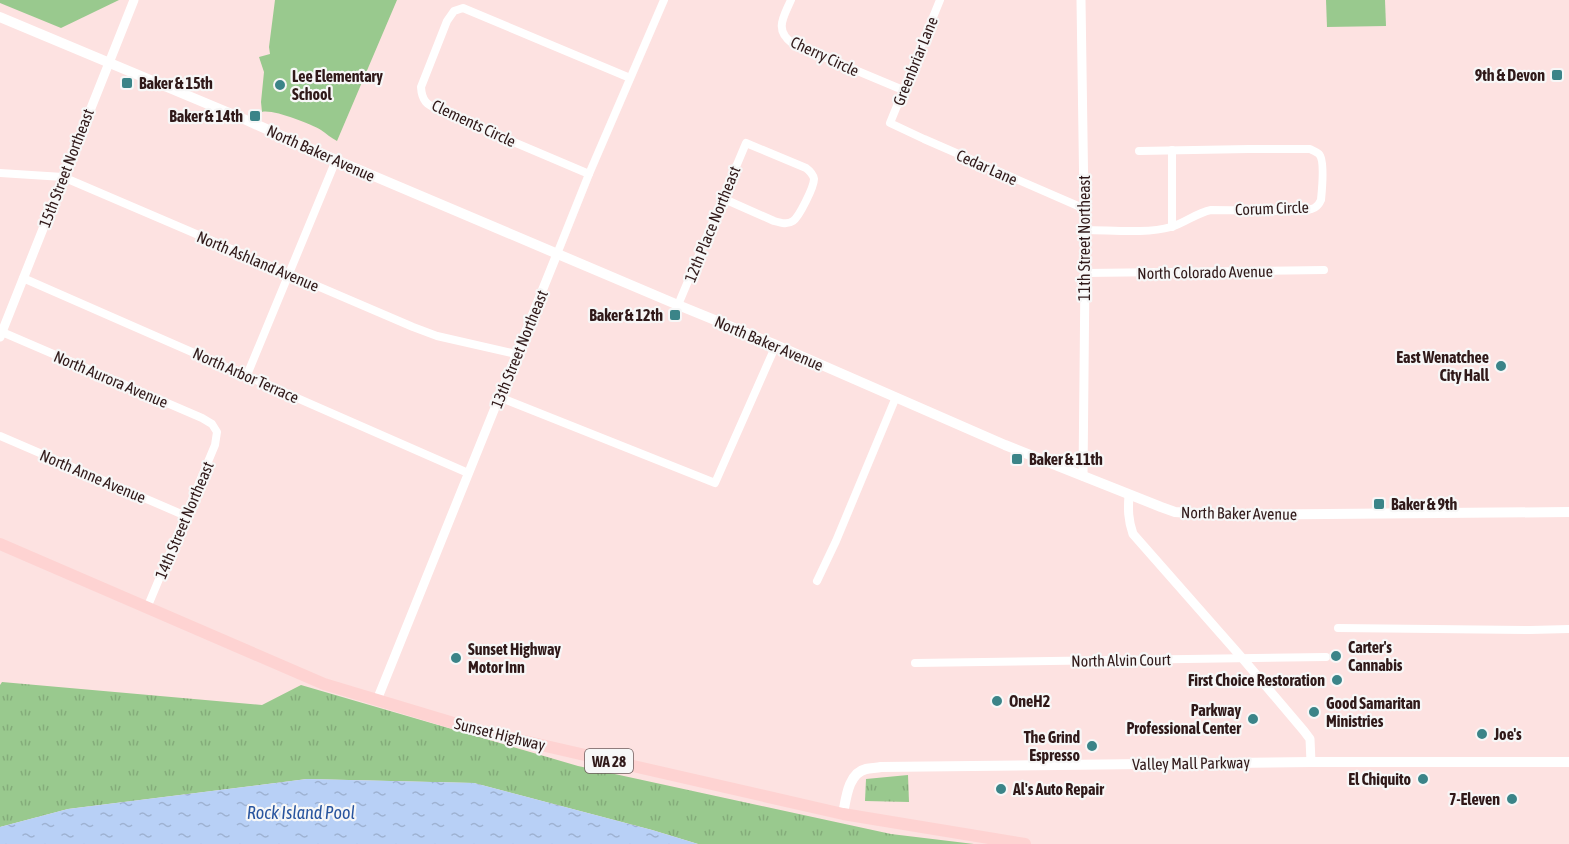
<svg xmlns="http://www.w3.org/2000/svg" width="1569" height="844" viewBox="0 0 1569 844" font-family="'Asap Condensed',sans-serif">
	<defs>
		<pattern id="park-tufts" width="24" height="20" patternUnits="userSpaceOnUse" patternTransform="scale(1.5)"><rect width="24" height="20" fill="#99c98e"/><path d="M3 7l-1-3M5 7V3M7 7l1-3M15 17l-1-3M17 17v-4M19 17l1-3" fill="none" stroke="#84ac7a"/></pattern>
		<pattern id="water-ripples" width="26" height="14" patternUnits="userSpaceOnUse" patternTransform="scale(1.5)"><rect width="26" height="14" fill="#b8d0f6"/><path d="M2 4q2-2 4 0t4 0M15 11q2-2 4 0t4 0" fill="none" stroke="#9eb2d2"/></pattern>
	</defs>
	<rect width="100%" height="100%" fill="#fde2e1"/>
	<g fill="#99c98e">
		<path d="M0 0H119L61 28 0 3Z"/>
		<path d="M275 0H397L337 141C331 138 327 134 321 130 311 124 273 109 262 112L261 102 264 72 259 57 270 54 269 47Z"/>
		<path d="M1326 0H1385L1386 26 1327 27Z"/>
	</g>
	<g fill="url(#park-tufts)">
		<path d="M2 682 262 705 301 685 578 766 891 834 974 844H698L652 830 474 783 307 779 68 809 0 827V685Z"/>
		<path d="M908 775 909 802 865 801 866 779Z"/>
	</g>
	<path fill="url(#water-ripples)" d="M307 779 474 783 652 830 698 844H0V827L68 809Z"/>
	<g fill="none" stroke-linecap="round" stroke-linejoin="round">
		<g stroke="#fff" stroke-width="8">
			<path d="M791 0C783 18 774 30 793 44L903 90"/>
			<path d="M940 0 890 123 924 139 1085 209"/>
			<path d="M1172 150V227"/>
			<path d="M0 173 63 177 413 327 437 336 516 354"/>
			<path d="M589 174 443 112C429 105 422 104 421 87L447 21 454 11 463 8 630 78"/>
			<path d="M1085 230C1111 230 1146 234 1171 227 1185 223 1196 213 1211 210L1303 211C1312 209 1317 209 1321 200 1322 190 1325 160 1319 154 1317 152 1312 150 1310 149H1249L1139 151"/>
			<path d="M557 254 589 174 664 0"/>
			<path d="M1085 273 1324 270"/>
			<path d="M23 278 468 473"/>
			<path d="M678 305 746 143 806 168C810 171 813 174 814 179 814 187 799 217 793 221 787 225 781 223 774 221L722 198"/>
			<path d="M2 332 202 418 212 424 217 432 215 445 147 608"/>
			<path d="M247 375 336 160"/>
			<path d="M499 397 715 483 776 345"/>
			<path d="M0 436 186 516"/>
			<path d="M817 581 836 541 896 397"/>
			<path d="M1338 628 1530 630 1569 629"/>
			<path d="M915 663 1326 657"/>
		</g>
		<g stroke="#fff" stroke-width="9">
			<path d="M1081 0 1085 273 1083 476"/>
			<path d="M0 337 134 0"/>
			<path d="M1129 495C1128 509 1128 520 1133 534L1243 659 1304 731 1310 739 1311 762"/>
			<path d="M377 700 557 254"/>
		</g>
		<g stroke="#fff" stroke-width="10">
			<path d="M0 17 246 120 336 160 678 305 776 345 1005 445 1161 507 1175 512 1219 515 1569 512"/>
			<path d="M843 814C846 799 848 773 866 769 871 768 876 768 881 767L1311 762H1569"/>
		</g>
		<path stroke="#fed3d2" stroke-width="12" d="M0 544 324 684 480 731 843 814 1025 844"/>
	</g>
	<g fill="#3b8488" stroke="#f7f7f7" stroke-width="2">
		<rect x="1551" y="69" width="12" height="12" rx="3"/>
		<rect x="121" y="77" width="12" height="12" rx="3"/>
		<circle cx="280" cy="85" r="6"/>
		<rect x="249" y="110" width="12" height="12" rx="3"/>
		<rect x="669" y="309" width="12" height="12" rx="3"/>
		<circle cx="1501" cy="366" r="6"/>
		<rect x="1011" y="453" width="12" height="12" rx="3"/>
		<rect x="1373" y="498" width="12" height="12" rx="3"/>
		<circle cx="1336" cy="656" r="6"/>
		<circle cx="456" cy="658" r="6"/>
		<circle cx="1337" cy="680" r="6"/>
		<circle cx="997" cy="701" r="6"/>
		<circle cx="1314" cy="712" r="6"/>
		<circle cx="1253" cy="719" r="6"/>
		<circle cx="1482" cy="734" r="6"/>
		<circle cx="1092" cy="746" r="6"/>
		<circle cx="1423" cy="779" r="6"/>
		<circle cx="1001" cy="789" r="6"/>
		<circle cx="1512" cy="799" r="6"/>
	</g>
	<g text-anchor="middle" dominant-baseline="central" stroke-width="4.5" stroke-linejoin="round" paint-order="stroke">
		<rect fill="#f7f7f7" stroke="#6c5c5c" stroke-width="1.5" x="585" y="749" width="48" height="24" rx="4.5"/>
		<g font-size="15" font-weight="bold" fill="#301919">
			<text x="609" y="761">WA 28</text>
		</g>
		<g font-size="16" fill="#301919" stroke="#f7f7f7">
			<text transform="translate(825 56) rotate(25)">Cherry Circle</text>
			<text transform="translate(915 61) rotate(-68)">Greenbriar Lane</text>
			<text transform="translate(474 123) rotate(25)">Clements Circle</text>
			<text transform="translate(321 153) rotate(24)">North Baker Avenue</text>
			<text transform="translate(987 167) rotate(24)">Cedar Lane</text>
			<text transform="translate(66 168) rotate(-69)">15th Street Northeast</text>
			<text transform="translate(1272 208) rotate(-2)">Corum Circle</text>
			<text transform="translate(712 224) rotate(-68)">12th Place Northeast</text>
			<text transform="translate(1084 238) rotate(-90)">11th Street Northeast</text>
			<text transform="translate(258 261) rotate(23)">North Ashland Avenue</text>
			<text transform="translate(1205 272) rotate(-1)">North Colorado Avenue</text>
			<text transform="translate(769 343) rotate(23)">North Baker Avenue</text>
			<text transform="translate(519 349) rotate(-68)">13th Street Northeast</text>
			<text transform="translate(246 375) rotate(24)">North Arbor Terrace</text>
			<text transform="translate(111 379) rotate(23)">North Aurora Avenue</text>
			<text transform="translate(93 476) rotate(23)">North Anne Avenue</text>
			<text transform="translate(1239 513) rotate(1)">North Baker Avenue</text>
			<text transform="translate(184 520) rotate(-67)">14th Street Northeast</text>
			<text transform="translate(1121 660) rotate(-1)">North Alvin Court</text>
			<text transform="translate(500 734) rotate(14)">Sunset Highway</text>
			<text transform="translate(1191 763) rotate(-1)">Valley Mall Parkway</text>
		</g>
		<g font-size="16" font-weight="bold" fill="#301919" stroke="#f7f7f7" text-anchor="start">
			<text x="1545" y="75" text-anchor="end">9th &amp; Devon</text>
			<text x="292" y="76">Lee Elementary<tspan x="292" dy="18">School</tspan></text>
			<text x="139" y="83">Baker &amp; 15th</text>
			<text x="243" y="116" text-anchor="end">Baker &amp; 14th</text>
			<text x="663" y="315" text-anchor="end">Baker &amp; 12th</text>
			<text x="1489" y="357" text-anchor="end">East Wenatchee<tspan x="1489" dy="18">City Hall</tspan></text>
			<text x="1029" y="459">Baker &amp; 11th</text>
			<text x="1391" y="504">Baker &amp; 9th</text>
			<text x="1348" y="647">Carter's<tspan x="1348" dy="18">Cannabis</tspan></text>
			<text x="468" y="649">Sunset Highway<tspan x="468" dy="18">Motor Inn</tspan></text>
			<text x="1325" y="680" text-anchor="end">First Choice Restoration</text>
			<text x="1009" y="701">OneH2</text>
			<text x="1326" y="703">Good Samaritan<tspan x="1326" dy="18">Ministries</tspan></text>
			<text x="1241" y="710" text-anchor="end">Parkway<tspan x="1241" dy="18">Professional Center</tspan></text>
			<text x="1494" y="734">Joe's</text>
			<text x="1080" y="737" text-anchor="end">The Grind<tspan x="1080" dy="18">Espresso</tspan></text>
			<text x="1411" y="779" text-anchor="end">El Chiquito</text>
			<text x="1013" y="789">Al's Auto Repair</text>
			<text x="1500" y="799" text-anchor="end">7-Eleven</text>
		</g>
		<g font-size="18" font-style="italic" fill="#28549e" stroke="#f7f7f7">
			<text x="301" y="812">Rock Island Pool</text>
		</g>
	</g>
</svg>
